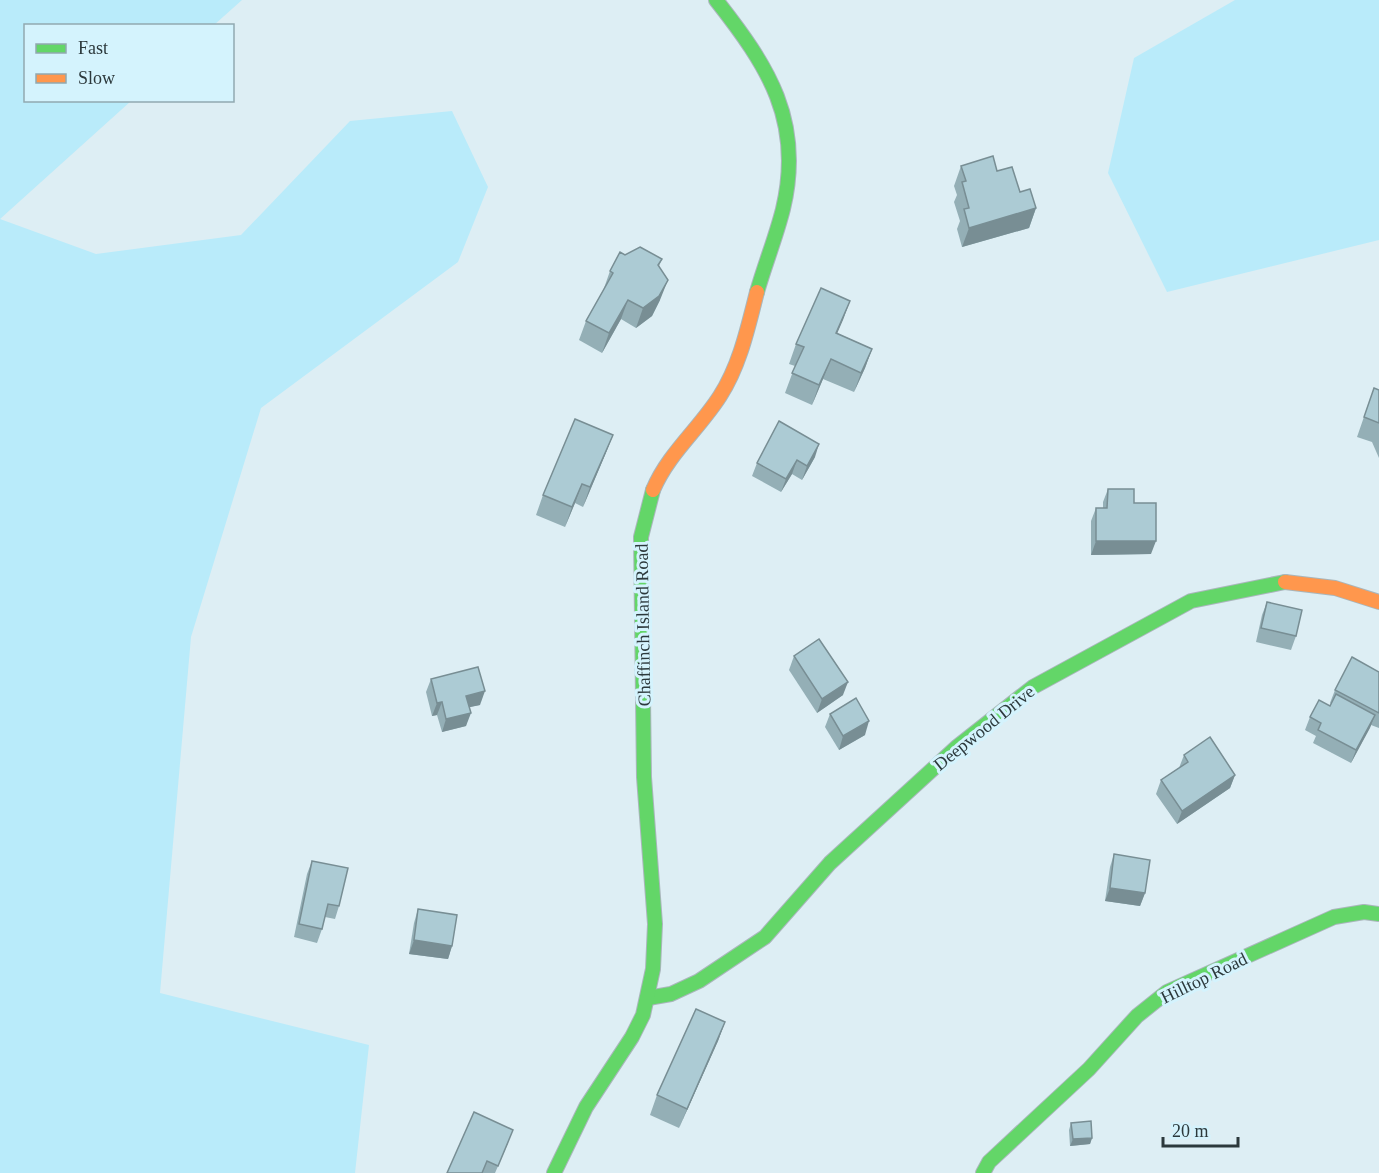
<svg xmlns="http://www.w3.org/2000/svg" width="1379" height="1173" viewBox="0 0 1379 1173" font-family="'Times New Roman',serif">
	<rect width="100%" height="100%" fill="#ddeef4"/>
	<g fill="#b9ebfa">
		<path d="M0 0H242L214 25 26 26V100L131 101 0 219Z"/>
		<path d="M1235 0H1379V240L1167 292 1108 173 1134 58Z"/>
		<path d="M452 111 488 187 458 262 261 408 191 637 160 993 369 1045 355 1173H0V219L96 254 241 235 350 121Z"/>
	</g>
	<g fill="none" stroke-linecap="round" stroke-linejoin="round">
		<defs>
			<g id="fast">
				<path d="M716 0C768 66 804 121 783 209 776 237 765 264 757 292"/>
				<path d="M648 998 671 994 699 981 765 937 830 863 958 746 1033 687 1191 601 1285 582"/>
				<path d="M554 1173 586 1107 632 1037 643 1015 653 969 655 924 644 777 641 537 653 490"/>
				<path d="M983 1173 989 1162 1089 1069 1137 1016 1167 992 1334 917 1364 912 1379 914"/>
			</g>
			<g id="slow">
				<path d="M653 490C668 454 699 429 720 396 740 365 748 327 757 292"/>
				<path d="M1285 582 1335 588 1379 602"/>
			</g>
		</defs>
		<use href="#fast" stroke="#a9b6bb" stroke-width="16"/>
		<use href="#slow" stroke="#a9b6bb" stroke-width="16"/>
		<use href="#fast" stroke="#63d668" stroke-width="14"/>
		<use href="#slow" stroke="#ff974d" stroke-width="14"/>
	</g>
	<g fill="#94afb6">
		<path d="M961 166 997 171 1036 208 1029 228 962 247 957 229 960 221 954 202 957 195 954 186Z"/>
		<path d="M625 255 662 259 659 266 660 300 652 316 636 328 621 319 602 353 579 340 586 321 603 291 610 271Z"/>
		<path d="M850 301 837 333 872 349 865 368 854 392 823 379 812 405 785 393 795 366 789 364 796 344Z"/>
		<path d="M1374 388 1379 390V458L1372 442 1357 437Z"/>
		<path d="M613 435 605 455 583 507 575 503 565 527 536 515 543 495Z"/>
		<path d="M815 457 802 480 792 474 781 492 752 476 757 463Z"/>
		<path d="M1108 489 1134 503 1151 554 1091 555V521L1096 508H1103V502Z"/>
		<path d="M1267 602 1296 636 1291 650 1256 642 1262 615Z"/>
		<path d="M794 656 843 695 817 713 789 670Z"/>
		<path d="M1379 672V728L1371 725 1351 763 1313 743 1316 736 1305 730 1310 717 1330 706 1331 704 1330 703 1335 690Z"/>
		<path d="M431 679 480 705 469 707 466 726 442 732 437 715 432 716 426 692Z"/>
		<path d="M830 714 865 735 839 750 825 727Z"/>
		<path d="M1184 755 1235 775 1230 788 1177 824 1156 794 1161 780 1179 768Z"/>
		<path d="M1114 854 1145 893 1140 906 1105 901 1110 867Z"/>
		<path d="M312 861 339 906 335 919 325 917 322 929 317 943 294 937 307 874Z"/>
		<path d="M418 909 452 946 448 959 409 954 414 923Z"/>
		<path d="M725 1022 718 1041 679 1128 650 1115 657 1095Z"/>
		<path d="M1071 1123 1092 1138 1090 1144 1070 1146 1069 1130Z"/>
		<path d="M508 1143 495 1173H447Z"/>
	</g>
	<g fill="#788e94">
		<path d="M1036 208 1029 228 962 247 969 228Z"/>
		<path d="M668 280 660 300 652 316 636 328 643 308Z"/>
		<path d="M628 300 621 319 602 353 609 333Z"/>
		<path d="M850 301 843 320 829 352 836 333Z"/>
		<path d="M872 349 865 368 854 392 861 373Z"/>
		<path d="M831 359 823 379 812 405 819 385Z"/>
		<path d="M613 435 605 455 583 507 590 487Z"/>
		<path d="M819 444 815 457 802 480 807 466Z"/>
		<path d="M797 460 792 474 781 492 786 479Z"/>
		<path d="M582 484 575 503 565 527 572 507Z"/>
		<path d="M1096 541H1156L1151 554 1091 555Z"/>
		<path d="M848 682 843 695 817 713 822 699Z"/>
		<path d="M485 691 480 705 461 709 466 696Z"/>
		<path d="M442 702 437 715 432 716 437 703Z"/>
		<path d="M471 713 466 726 442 732 446 719Z"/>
		<path d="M1375 715 1370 728 1351 763 1356 750Z"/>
		<path d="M869 721 865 735 839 750 843 736Z"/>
		<path d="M1235 775 1230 788 1177 824 1182 811Z"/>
		<path d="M1110 888 1145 893 1140 906 1105 901Z"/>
		<path d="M414 940 452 946 448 959 409 954Z"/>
		<path d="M725 1022 718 1041 679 1128 687 1109Z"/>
		<path d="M1092 1138 1090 1144 1070 1146 1073 1139Z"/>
	</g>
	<g fill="#accbd4" stroke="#788e94" stroke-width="1.5">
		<path d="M993 156 997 171 1012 167 1020 192 1030 189 1036 208 969 228 964 209 969 208 962 182 966 181 961 166Z"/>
		<path d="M640 247 662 259 658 265 668 280 659 296 643 308 628 300 609 333 586 321 613 273 610 271 620 252 625 255Z"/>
		<path d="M821 288 850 301 836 333 872 349 861 373 831 359 819 385 792 373 804 347 796 344Z"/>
		<path d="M1374 388 1379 390V423L1364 417Z"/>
		<path d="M575 419 613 435 590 487 582 484 572 507 543 495Z"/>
		<path d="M779 421 819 444 807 466 797 460 786 479 757 463Z"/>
		<path d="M1108 489H1134V503H1156V541H1096V508H1107Z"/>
		<path d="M1267 602 1302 610 1296 636 1261 628Z"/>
		<path d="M819 639 848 682 822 699 794 656Z"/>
		<path d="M1352 657 1379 672V713L1335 690Z"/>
		<path d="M478 667 485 691 466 696 471 713 446 719 442 702 437 703 431 679Z"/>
		<path d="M1336 694 1375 715 1356 750 1318 730 1321 723 1310 717 1319 700 1330 706Z"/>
		<path d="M856 698 869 721 843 736 830 714Z"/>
		<path d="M1210 737 1235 775 1182 811 1161 780 1188 762 1184 755Z"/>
		<path d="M1114 854 1150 860 1145 893 1110 888Z"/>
		<path d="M312 861 348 868 339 906 328 904 322 929 299 924Z"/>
		<path d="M418 909 457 915 452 946 414 940Z"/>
		<path d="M696 1009 725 1022 687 1109 657 1095Z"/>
		<path d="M474 1112 513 1130 498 1166 487 1161 482 1173H447Z"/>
		<path d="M1091 1121 1092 1138 1073 1139 1071 1123Z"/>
	</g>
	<g text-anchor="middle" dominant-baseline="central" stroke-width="6" stroke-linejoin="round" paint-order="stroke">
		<g font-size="18" fill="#2c393c" stroke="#d4f3fd">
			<text transform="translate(643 625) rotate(-91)">Chaffinch Island Road</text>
			<text transform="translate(984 728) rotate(-39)">Deepwood Drive</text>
			<text transform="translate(1204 978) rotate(-26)">Hilltop Road</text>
		</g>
	</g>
	<rect x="24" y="24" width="210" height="78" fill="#d4f3fd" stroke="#91a9b0" stroke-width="1.5"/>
	<rect x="36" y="44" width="30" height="9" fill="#63d668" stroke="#91a9b0" stroke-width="1.5"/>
	<text x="78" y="54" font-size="18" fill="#2c393c">Fast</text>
	<rect x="36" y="74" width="30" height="9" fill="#ff974d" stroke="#91a9b0" stroke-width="1.5"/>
	<text x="78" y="84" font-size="18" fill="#2c393c">Slow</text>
	<path d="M1163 1137v9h75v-9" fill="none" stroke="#2c393c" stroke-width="3"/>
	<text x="1172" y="1137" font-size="18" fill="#2c393c" stroke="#d4f3fd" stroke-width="4.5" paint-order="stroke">20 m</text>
</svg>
